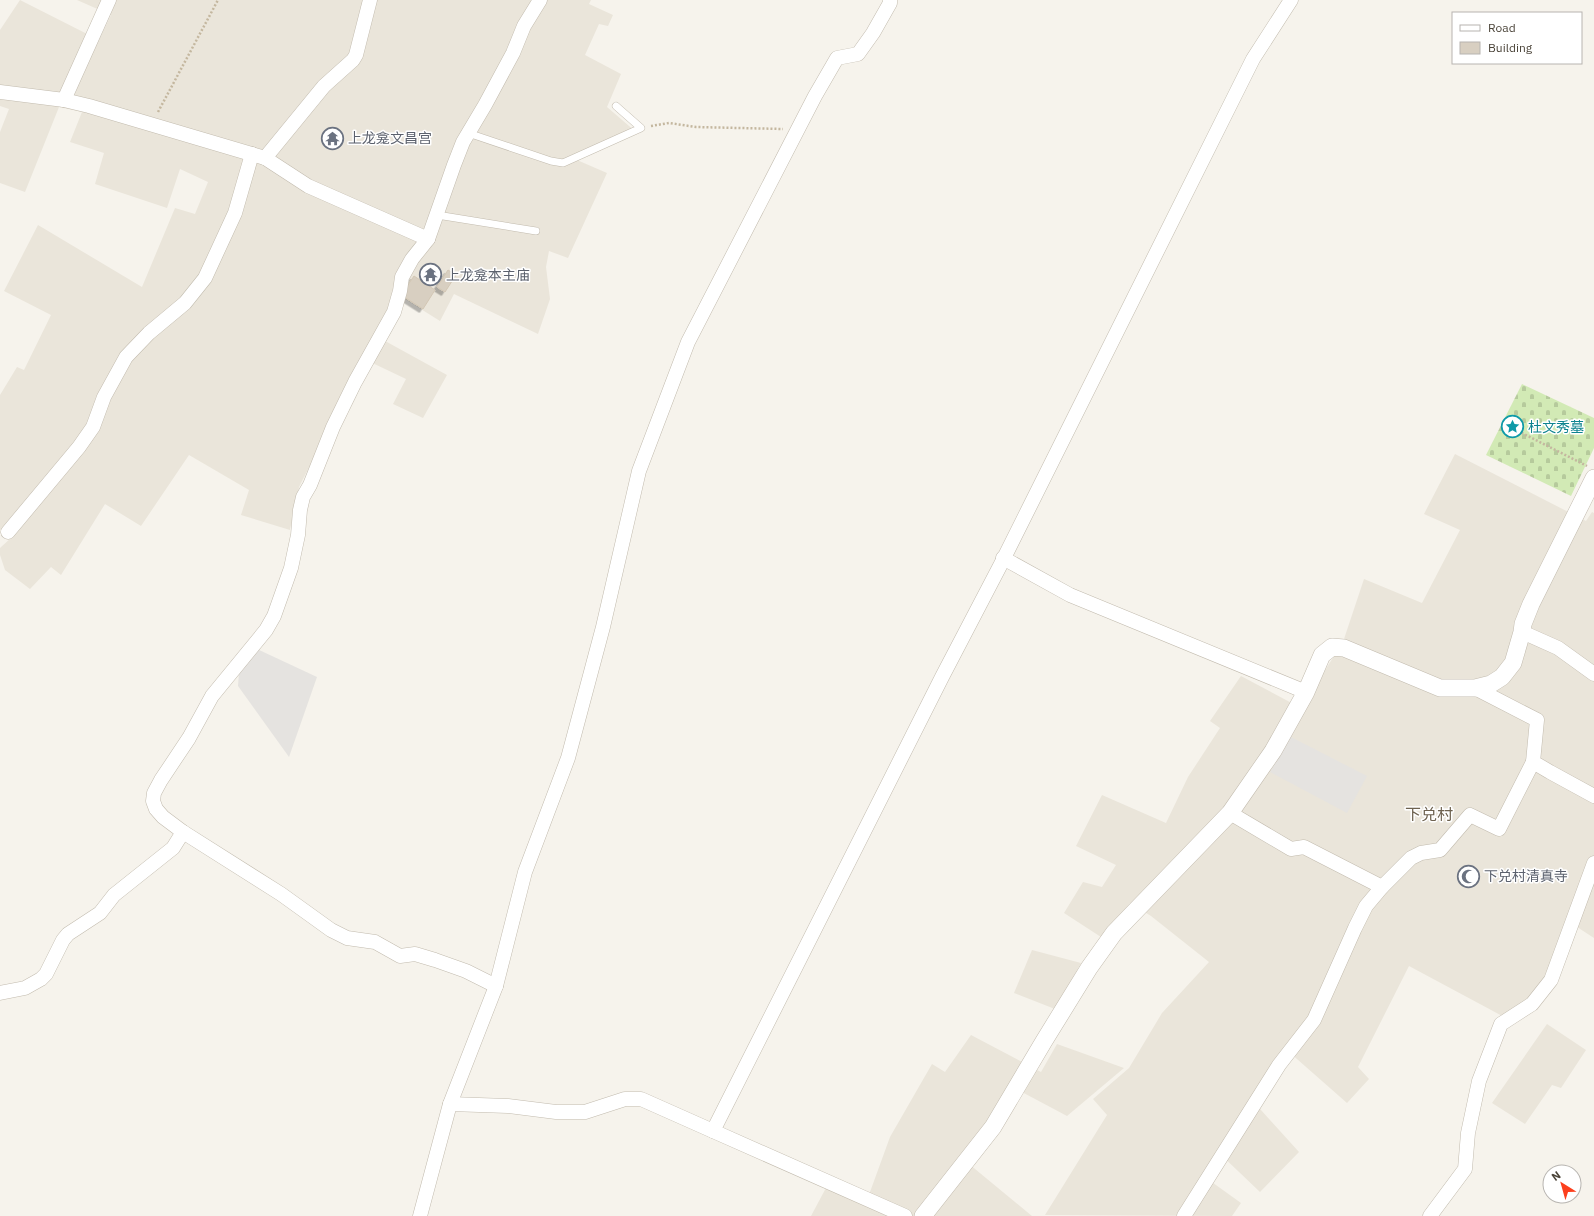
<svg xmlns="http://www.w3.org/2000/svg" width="1594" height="1216" viewBox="0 0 1594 1216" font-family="'IBM Plex Sans','Noto Sans SC',sans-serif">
	<defs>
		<pattern id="cemetery-stones" width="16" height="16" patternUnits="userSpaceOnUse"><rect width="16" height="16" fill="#d2eab5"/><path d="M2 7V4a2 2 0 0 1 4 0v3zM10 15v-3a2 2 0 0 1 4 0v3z" fill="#b6ca9c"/></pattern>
		<filter id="shadow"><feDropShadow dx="-3.5" dy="3.5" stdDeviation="0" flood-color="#0004"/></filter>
	</defs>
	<rect width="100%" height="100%" fill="#f6f3ec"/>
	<g fill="#eae5da">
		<path d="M20 0 99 40 111 15 77 0H591L589 4 613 15 608 26 599 24 585 55 621 74 607 107 636 132 570 157 607 173 568 258 549 251 546 267 550 299 538 334 454 294 440 321 392 291V305L376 336 447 375 423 418 393 404 406 379 364 359 299 487 290 530 241 515 249 490 189 455 141 526 105 504 61 575 51 567 30 589 5 570 0 555V548L12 537 0 530V395L17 367 24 370 51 315 4 291 38 225 142 287 175 208 195 214 208 182 180 169 167 208 95 184 104 153 70 142 82 112 59 107 25 192 0 183V132L9 109 0 106V30Z"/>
		<path d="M1455 454 1586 521 1592 512 1594 513V938L1574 925 1545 990 1506 1018 1409 966 1358 1067 1369 1079 1347 1103 1289 1052 1252 1100 1299 1152 1260 1192 1217 1151 1202 1175 1241 1203 1232 1216 1045 1215 1107 1115 1093 1099 1129 1068 1162 1013 1209 962 1151 916 1130 903 1101 937 1064 913 1083 882 1102 887 1116 865 1076 846 1102 795 1166 823 1188 777 1220 728 1210 721 1241 676 1301 708 1343 642 1364 579 1422 603 1460 530 1424 514Z"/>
		<path d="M1032 950 1081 963 1055 1009 1014 993Z"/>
		<path d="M1547 1024 1586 1050 1561 1088 1552 1085 1525 1124 1492 1103Z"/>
		<path d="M971 1035 1041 1072 1057 1044 1124 1068 1067 1116 1020 1091 969 1164 1032 1216H811L827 1186 866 1203 890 1137 932 1064 945 1072Z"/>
	</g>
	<path fill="url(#cemetery-stones)" d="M1522 384 1594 418V448L1571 496 1486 455Z"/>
	<g fill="#e5e3e0">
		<path d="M257 649 317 677 289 757 238 686 239 673Z"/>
		<path d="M1289 736 1367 776 1347 813 1270 772Z"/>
	</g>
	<g fill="#d8cfc1" stroke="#d3c7b4" filter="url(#shadow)">
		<path d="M448 270 456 275 445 292 437 287Z"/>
		<path d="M414 276 435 290 423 309 401 295Z"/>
	</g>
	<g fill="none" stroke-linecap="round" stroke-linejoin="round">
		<defs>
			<g id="service">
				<path d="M468 133 551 161 563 163 641 128 616 106"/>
				<path d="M437 215 536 231"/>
			</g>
			<g id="minor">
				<path d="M0 92 64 100 89 106 265 158 308 186 428 239"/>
				<path d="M64 100 109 0"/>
				<path d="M265 158 324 86 353 60 356 55 370 0"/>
				<path d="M8 532 79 447 93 427 104 397 126 357 149 333 185 303 205 278 235 213 252 154"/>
				<path d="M1003 558 1070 595 1306 692"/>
				<path d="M1522 632 1558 648 1594 674"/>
				<path d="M1475 688 1537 720 1533 762 1550 772 1594 796"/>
				<path d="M1230 813 1291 849 1304 847 1382 887"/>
				<path d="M496 986 466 971 435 960 415 954 400 956 375 942 347 938 331 930 281 894 183 832 163 817 156 809 153 801 154 793 161 780 189 738 212 696 266 630 274 616 291 568 298 535 300 510 303 497 310 485 333 427 355 382 394 312 400 291 402 277 412 259 428 239 454 165 463 142 485 105 513 53 524 26 540 0"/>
				<path d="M0 993 25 988 41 979 46 974 63 940 68 934 100 913 114 895 173 848 183 832"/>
				<path d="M450 1104 508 1106 556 1112H585L625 1099H641L713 1131"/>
				<path d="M420 1216 450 1104 496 986 525 872 568 758 603 627 639 471 688 342 815 96 837 58 858 54 873 33 890 3V0"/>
				<path d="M905 1216 713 1131 942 677 1001 564 1253 59 1291 0"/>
				<path d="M1184 1216 1279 1065 1314 1020 1355 928 1366 906 1382 887 1411 858 1421 853 1440 850 1470 815 1499 829 1533 762"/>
				<path d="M1430 1216 1465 1169 1468 1133 1479 1081 1501 1024 1532 1004 1551 980 1594 863"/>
			</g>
			<path id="tertiary" d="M923 1216 993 1127 1044 1041 1089 968 1114 933 1230 813 1273 751 1306 692 1322 655 1332 647 1344 648 1440 688H1475L1491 684 1502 677 1513 663 1522 632 1523 624 1531 604 1594 478"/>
		</defs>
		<use href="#service" stroke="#c2bbae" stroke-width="8"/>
		<use href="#minor" stroke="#c2bbae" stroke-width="15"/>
		<use href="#tertiary" stroke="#c2bbae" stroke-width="18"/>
		<g stroke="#c4b79f" stroke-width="2.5" stroke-dasharray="2 2" stroke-linecap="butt">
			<path d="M158 112 218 0"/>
			<path d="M651 126 669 123 696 127 783 129"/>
			<path d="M1518 431 1587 466"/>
		</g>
		<use href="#service" stroke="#fff" stroke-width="7"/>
		<use href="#minor" stroke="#fff" stroke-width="14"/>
		<use href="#tertiary" stroke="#fff" stroke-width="17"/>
	</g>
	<defs>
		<symbol id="temple-ring" viewBox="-11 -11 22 22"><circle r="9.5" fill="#fff" stroke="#6b7280" stroke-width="1.5"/><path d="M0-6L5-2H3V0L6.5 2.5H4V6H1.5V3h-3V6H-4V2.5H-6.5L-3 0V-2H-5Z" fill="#6b7280"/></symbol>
		<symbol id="sight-ring" viewBox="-11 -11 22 22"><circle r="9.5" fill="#fff" stroke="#0f9aa8" stroke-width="1.5"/><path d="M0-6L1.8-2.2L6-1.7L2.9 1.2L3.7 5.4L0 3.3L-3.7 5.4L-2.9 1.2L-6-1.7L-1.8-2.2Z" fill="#0f9aa8"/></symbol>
		<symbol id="mosque-ring" viewBox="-11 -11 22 22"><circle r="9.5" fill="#fff" stroke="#6b7280" stroke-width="1.5"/><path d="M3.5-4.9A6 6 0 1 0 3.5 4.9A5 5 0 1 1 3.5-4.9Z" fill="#6b7280"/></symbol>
	</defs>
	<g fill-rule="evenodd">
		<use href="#temple-ring" x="320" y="126" width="25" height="25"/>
		<use href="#temple-ring" x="418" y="262" width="25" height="25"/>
		<use href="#sight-ring" x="1500" y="414" width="25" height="25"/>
		<use href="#mosque-ring" x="1456" y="864" width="25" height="25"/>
	</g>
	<g text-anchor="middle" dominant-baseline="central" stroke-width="3" stroke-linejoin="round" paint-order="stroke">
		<g font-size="14" fill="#5b616d" stroke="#fff" text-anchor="start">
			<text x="348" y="138">上龙龛文昌宫</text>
			<text x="446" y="275">上龙龛本主庙</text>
			<text x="1484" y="876">下兑村清真寺</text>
		</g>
		<g font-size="14" fill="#0d838f" stroke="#fff" text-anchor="start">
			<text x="1528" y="427">杜文秀墓</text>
		</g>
		<g font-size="16" fill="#6e6250" stroke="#fff">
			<text x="1429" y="814">下兑村</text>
		</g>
	</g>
	<rect x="1452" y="12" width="130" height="52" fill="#ffffff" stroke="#b7b4b0"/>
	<rect x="1460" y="25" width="20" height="6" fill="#ffffff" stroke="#b7b4b0"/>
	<text x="1488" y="32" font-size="12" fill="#4b4439">Road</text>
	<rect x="1460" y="42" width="20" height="12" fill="#d8cfc1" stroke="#b7b4b0"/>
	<text x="1488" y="52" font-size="12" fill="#4b4439">Building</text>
	<g transform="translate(1562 1184) rotate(323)"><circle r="19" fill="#ffffff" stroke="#b7b4b0"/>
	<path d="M0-3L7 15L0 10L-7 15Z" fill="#fc3f1d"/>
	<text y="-6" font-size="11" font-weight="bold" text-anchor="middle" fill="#4b4439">N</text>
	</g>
</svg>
